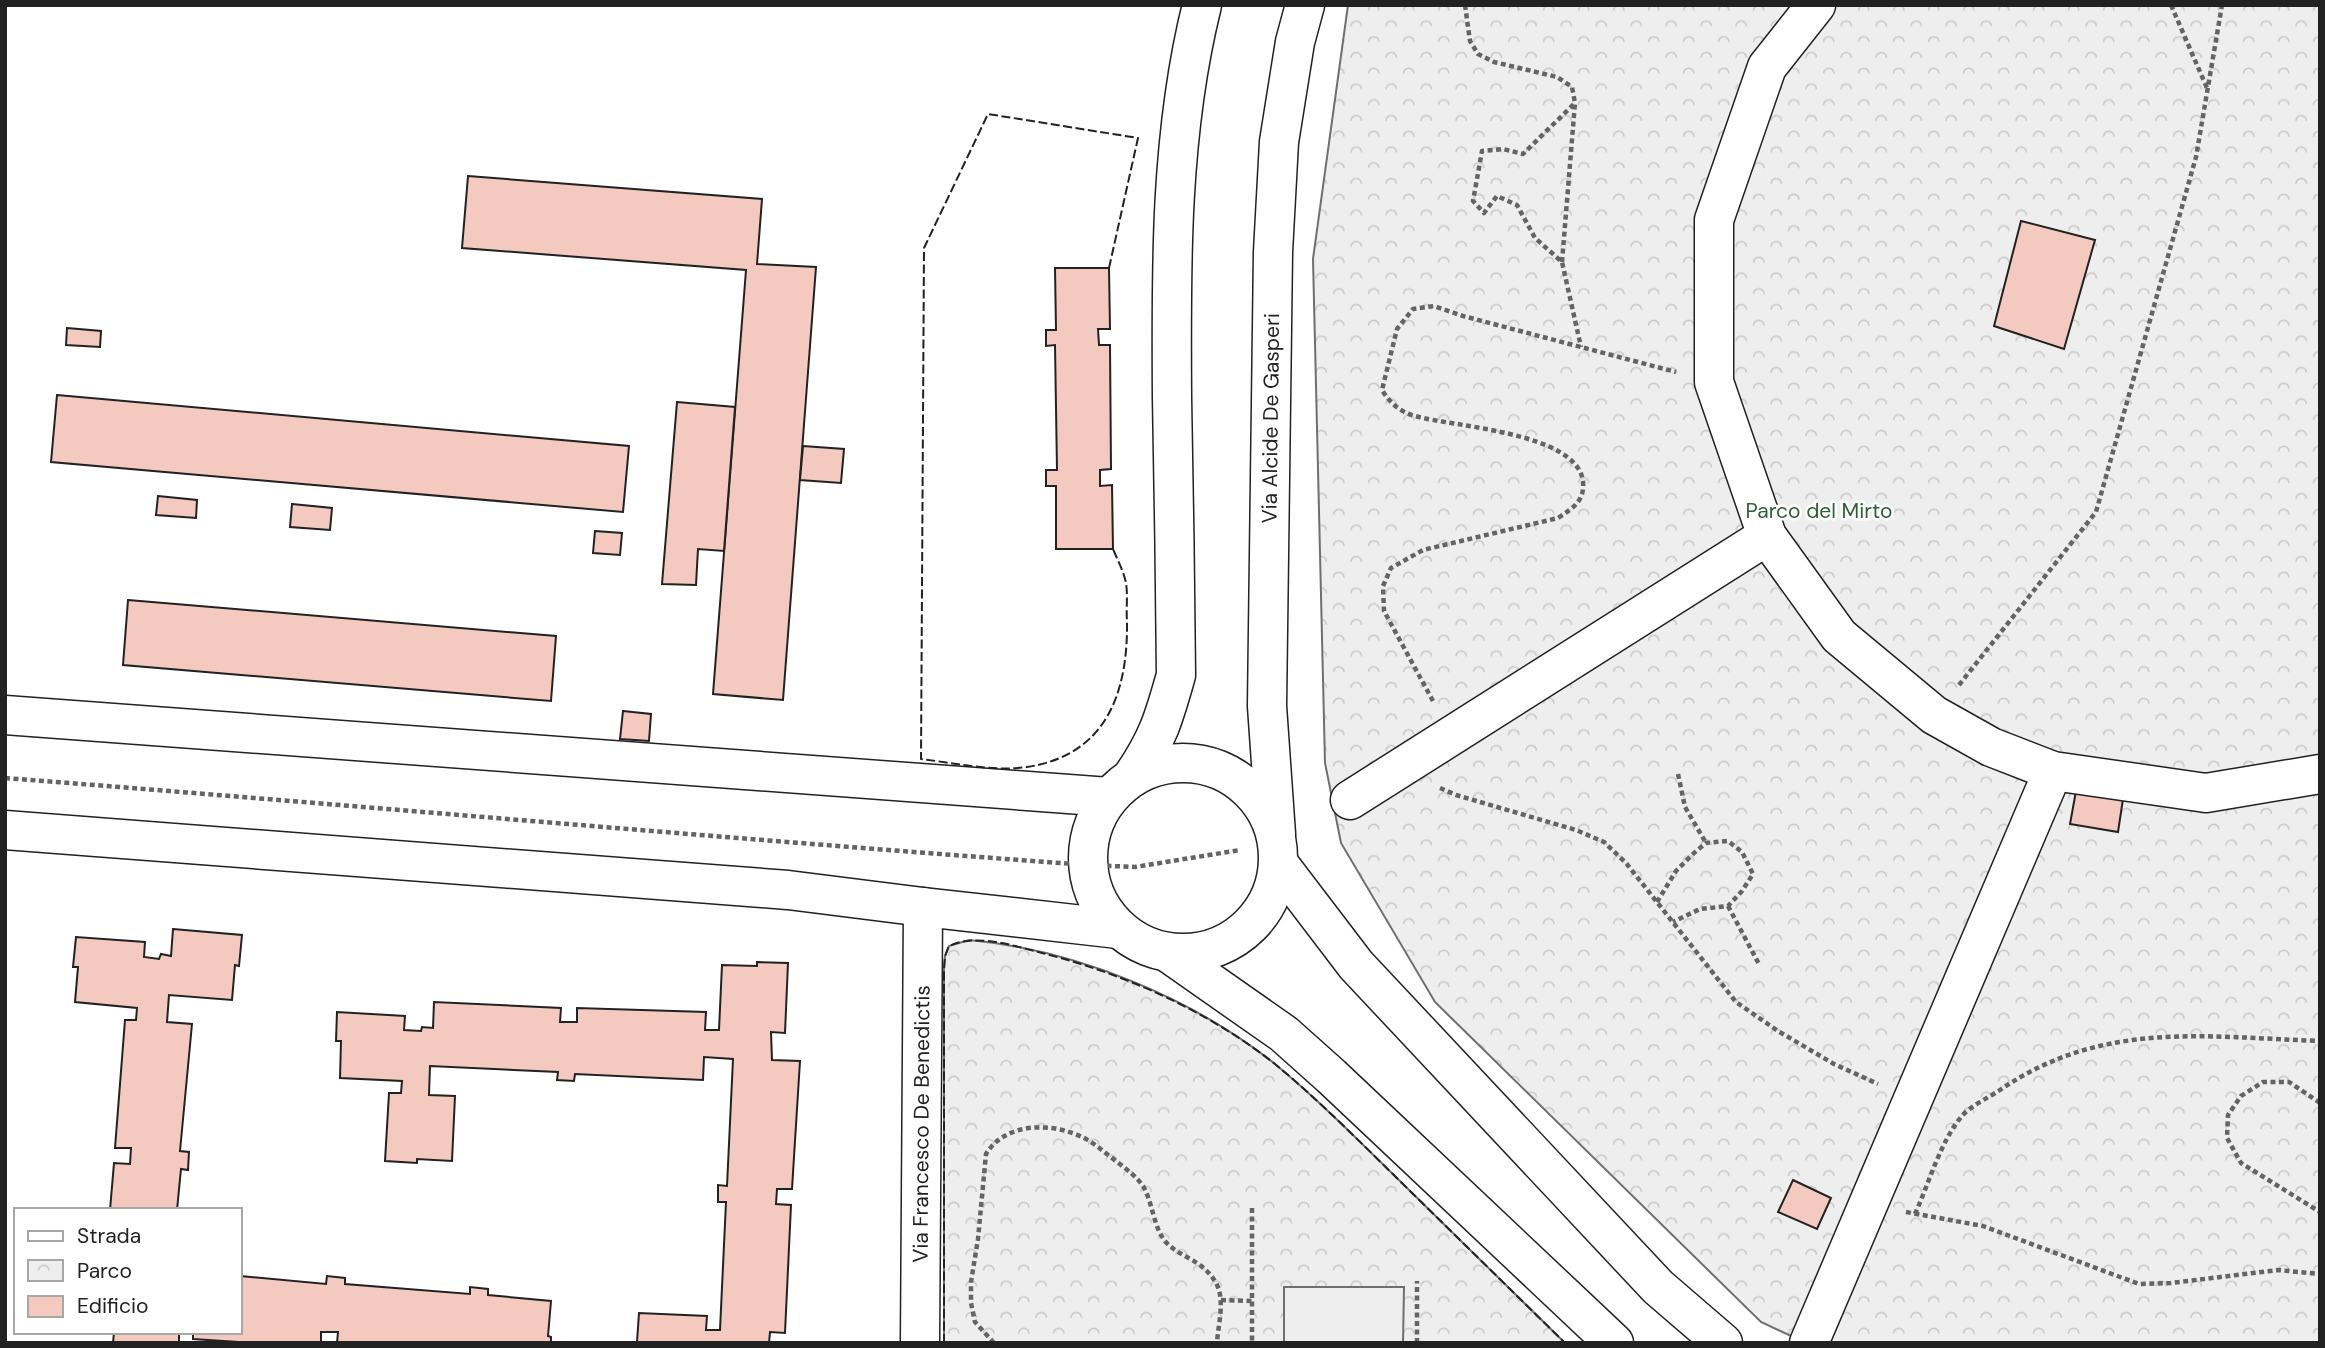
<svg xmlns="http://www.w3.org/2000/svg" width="2325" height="1348" viewBox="0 0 2325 1348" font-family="'DM Sans',sans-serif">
	<defs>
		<pattern id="park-crowns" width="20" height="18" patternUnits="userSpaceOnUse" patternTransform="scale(1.75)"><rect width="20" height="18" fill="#eee"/><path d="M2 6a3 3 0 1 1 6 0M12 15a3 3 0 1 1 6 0" fill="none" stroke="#ccc"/></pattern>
	</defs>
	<rect width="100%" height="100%" fill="#fff"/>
	<g fill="url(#park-crowns)" stroke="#6f6f6f" stroke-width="2">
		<path d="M1348 5H2320V1343H1806L1761 1322 1435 1002 1341 843 1325 763 1313 259Z"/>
		<path d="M969 940C1076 950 1191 997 1275 1064 1321 1102 1363 1145 1406 1187 1459 1239 1512 1291 1565 1343H944V969L945 956 949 946Z"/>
	</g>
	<path fill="#eee" stroke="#6f6f6f" stroke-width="2" d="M1284 1287H1404L1403 1343H1284Z"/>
	<g fill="#f3c9c0" stroke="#222" stroke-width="2">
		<path d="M468 176 762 199 757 264 816 267 783 700 713 694 746 270 462 248Z"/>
		<path d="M2021 221 2095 240 2064 349 1994 326Z"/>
		<path d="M1055 268H1109L1110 329H1098L1099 345H1110L1111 469 1100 470V486L1112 485 1113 549H1056V486H1046V470H1057L1055 345 1046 346V330H1056Z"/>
		<path d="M67 328 101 331 100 347 66 345Z"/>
		<path d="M57 395 629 446 623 512 51 462Z"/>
		<path d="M677 402 735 407 724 551 698 549 696 585 662 584Z"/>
		<path d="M803 446 844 449 841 483 800 480Z"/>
		<path d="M158 496 197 500 196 518 156 515Z"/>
		<path d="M292 504 332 508 330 530 290 527Z"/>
		<path d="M595 531 622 533 620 555 593 553Z"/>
		<path d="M128 600 556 636 551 701 123 665Z"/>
		<path d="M623 711 651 714 649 741 620 739Z"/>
		<path d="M2076 791 2123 799 2118 832 2070 824Z"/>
		<path d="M173 929 242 935 239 966 235 965 232 1000 169 995 167 1022 192 1024 180 1151 189 1152 188 1170 181 1169 177 1210H110L114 1163 130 1164 131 1148H115L125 1020H136L137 1008 75 1002 78 967H73L76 937 145 942 144 957 159 959 161 954 171 956Z"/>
		<path d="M757 962 788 963 785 1033 771 1032 772 1060 800 1061 792 1189H777L776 1204 791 1205 785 1333 770 1332 769 1343 637 1342 639 1313 707 1316 706 1330H720L726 1202H718V1185L727 1186 733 1059 704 1057 703 1080 575 1074 574 1081 557 1080 558 1072 430 1066 429 1095 455 1096 452 1161 417 1159V1163L385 1161 389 1093H401L402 1081 340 1078 341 1041H336L337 1012 405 1016 404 1030 421 1031 422 1027 433 1028 434 1002 561 1008 560 1022H577V1008L706 1012 705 1030H719L722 965 757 966Z"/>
		<path d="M1793 1180 1831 1198 1817 1229 1778 1212Z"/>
		<path d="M240 1276 326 1284 327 1276 345 1278V1284L470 1294V1287L488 1289V1295L551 1301 548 1336 551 1337V1343H337L338 1332H321V1343H254L193 1339V1332H240Z"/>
		<path d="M114 1332H179V1343H113Z"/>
	</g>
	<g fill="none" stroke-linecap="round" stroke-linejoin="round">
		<defs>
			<g id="minor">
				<path d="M1816 5 1767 67 1714 220V382L1767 536 1839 636 1934 715 1991 747 2053 771 2206 793 2320 774"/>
				<path d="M5 715 1109 797"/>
				<circle cx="1183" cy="858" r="95"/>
				<path d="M1132 777C1158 739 1164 718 1176 675 1175 582 1174 490 1172 397 1171 266 1170 133 1202 5"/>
				<path d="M1350 800 1767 536"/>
				<path d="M5 830 788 890 923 907 1118 929"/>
				<path id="s1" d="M1276 834 1267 706 1273 252 1279 142 1295 42 1305 5"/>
				<path d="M1279 864 1356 965 1658 1287 1723 1343"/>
				<path d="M1167 952 1284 1034 1331 1076 1614 1343"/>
				<path id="s2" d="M920 1343 923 907"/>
				<path d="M1809 1343 2053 771"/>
			</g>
		</defs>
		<use href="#minor" stroke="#222" stroke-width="41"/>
		<g stroke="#646464" stroke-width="4.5" stroke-dasharray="5 3.5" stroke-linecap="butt">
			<path d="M1465 5 1470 41 1478 54 1494 62 1557 77 1572 87 1575 103"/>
			<path d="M2171 5 2207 88"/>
			<path d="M1562 262 1575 103 1523 154 1503 149 1482 151 1473 201 1484 213 1497 196 1517 205 1535 238 1562 262 1581 347"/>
			<path d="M1959 685 2096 512 2196 157 2222 5"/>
			<path d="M1433 701 1384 611 1383 586 1391 568 1423 550 1558 518C1573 508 1585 501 1583 481 1576 432 1454 427 1415 416 1400 412 1390 403 1382 390L1397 329 1413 309 1434 306 1463 316 1676 372"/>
			<path d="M1678 774 1685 807 1706 843"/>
			<path d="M5 778C366 806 727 839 1088 865L1135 867 1240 850"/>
			<path d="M1440 788 1456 795 1576 830 1604 842 1626 863 1736 1002 1778 1031 1834 1064 1878 1084"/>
			<path d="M1657 902 1676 871 1694 853 1706 843 1728 841 1742 852 1753 874 1742 891 1728 906 1700 909 1673 922"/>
			<path d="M1728 906 1760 966"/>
			<path d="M2320 1103 2289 1082H2263L2241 1096 2228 1115 2227 1138 2241 1163 2320 1212"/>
			<path d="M1252 1208V1343"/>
			<path d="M1906 1212 1983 1226 2139 1284 2171 1283 2278 1270 2320 1274"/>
			<path d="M1915 1214C1929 1183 1940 1143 1961 1117 1970 1106 1988 1098 2000 1090 2102 1020 2204 1037 2320 1041"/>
			<path d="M1221 1300 1252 1301"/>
			<path d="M994 1343 975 1322 971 1303V1282L978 1239 986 1154C1006 1121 1055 1122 1086 1139 1097 1145 1106 1154 1116 1161 1126 1169 1136 1176 1143 1186 1153 1203 1153 1226 1165 1241 1179 1258 1204 1259 1217 1285 1225 1302 1218 1325 1217 1343"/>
			<path d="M1417 1343V1281"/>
		</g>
		<use href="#minor" stroke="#fff" stroke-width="38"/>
		<g stroke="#222" stroke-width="2" stroke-dasharray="9 3.5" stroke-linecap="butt">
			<path d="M1143 5H1146"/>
			<path d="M1109 268 1138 138 988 114 924 248 921 759C955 763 993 772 1027 767 1107 755 1128 692 1127 621 1126 609 1128 595 1126 583 1124 572 1117 559 1113 549"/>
			<path d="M944 1343V969L945 956 949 946C976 933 1015 946 1042 953 1125 974 1208 1011 1275 1064 1321 1102 1363 1145 1406 1187 1459 1239 1512 1291 1565 1343"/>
		</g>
	</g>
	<g text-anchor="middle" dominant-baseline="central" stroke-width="5" stroke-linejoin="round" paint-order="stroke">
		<g font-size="21" fill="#222" stroke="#fff">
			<text stroke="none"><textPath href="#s1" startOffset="416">Via Alcide De Gasperi</textPath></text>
			<text stroke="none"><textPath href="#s2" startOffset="219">Via Francesco De Benedictis</textPath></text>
		</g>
		<g font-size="21" fill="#2f5e38" stroke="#fff">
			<text x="1819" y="511">Parco del Mirto</text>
		</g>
	</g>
	<rect width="2325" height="1348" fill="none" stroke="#222222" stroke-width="14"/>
	<rect x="14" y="1208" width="228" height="126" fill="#ffffff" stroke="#a7a7a7" stroke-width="2"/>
	<rect x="28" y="1231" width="35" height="10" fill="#ffffff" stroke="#a7a7a7" stroke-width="2"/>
	<text x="77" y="1243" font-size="21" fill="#222222">Strada</text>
	<rect x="28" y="1260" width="35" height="21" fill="url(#park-crowns)" stroke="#a7a7a7" stroke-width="2"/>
	<text x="77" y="1278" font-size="21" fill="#222222">Parco</text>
	<rect x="28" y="1296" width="35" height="21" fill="#f3c9c0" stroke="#a7a7a7" stroke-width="2"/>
	<text x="77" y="1313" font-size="21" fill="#222222">Edificio</text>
</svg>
